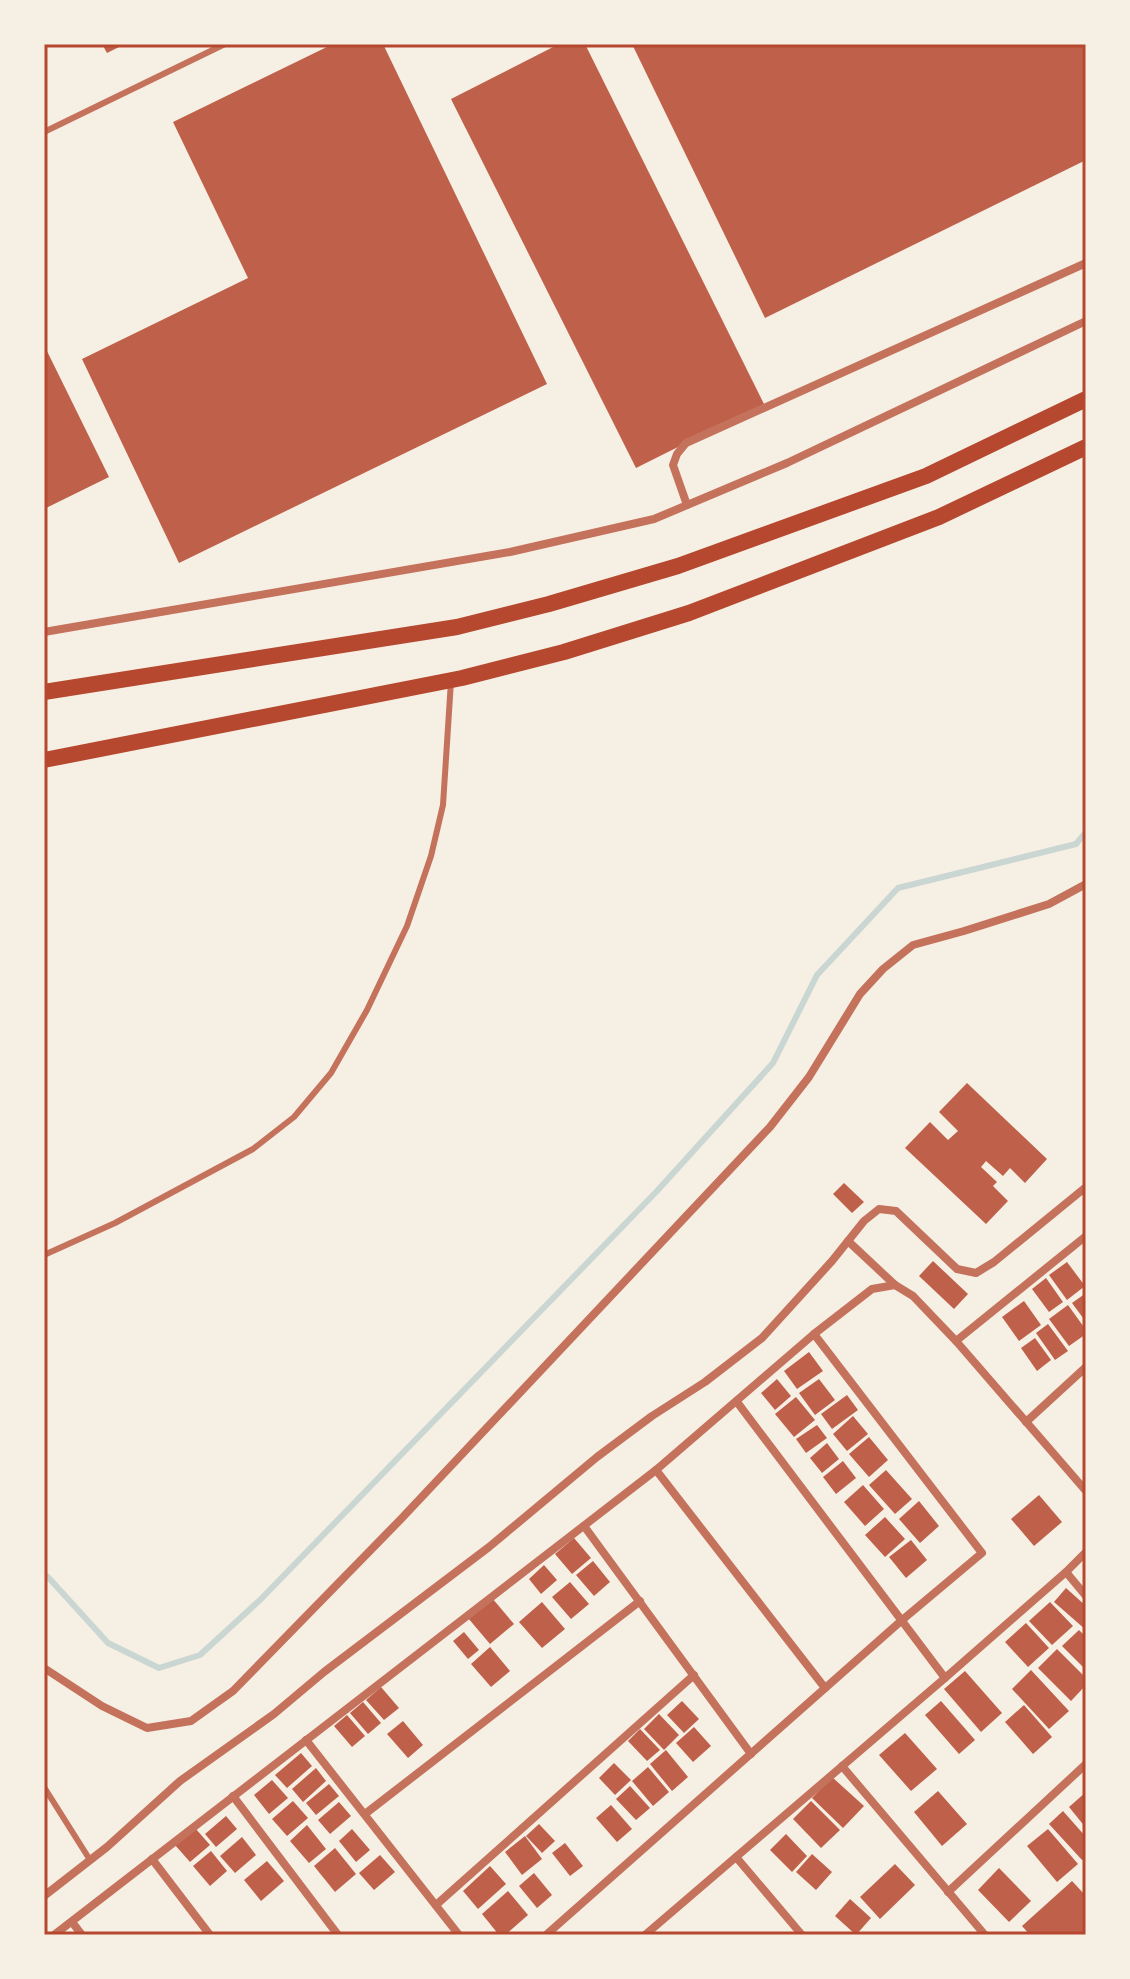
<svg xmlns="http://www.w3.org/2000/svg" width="1130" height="1979" viewBox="0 0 1130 1979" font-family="'Exo 2',sans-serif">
	<rect width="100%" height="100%" fill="#f6efe4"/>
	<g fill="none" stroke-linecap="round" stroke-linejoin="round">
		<path stroke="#c9d6d2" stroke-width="6" d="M44 1575 48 1577 108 1643 159 1668 200 1655 260 1600 657 1191 773 1063 817 975 898 888 1076 844 1086 832"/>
	</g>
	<g fill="#bf614a">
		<path d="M102 44H125L107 53Z"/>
		<path d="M333 44H383L547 384 179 563 82 359 248 278 173 122Z"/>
		<path d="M559 44H585L764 404 636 468 451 99Z"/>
		<path d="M632 44H1086V160L765 318Z"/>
		<path d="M44 345 109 477 44 509Z"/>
		<path d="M967 1083 1047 1159 1025 1183 1010 1168 1003 1176 986 1161 981 1167 997 1182 993 1186 1008 1201 986 1224 905 1148 930 1122 948 1140 958 1131 939 1112Z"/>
		<path d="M844 1183 864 1202 852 1213 833 1194Z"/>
		<path d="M933 1261 968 1294 954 1309 919 1276Z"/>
		<path d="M1067 1262 1085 1286 1067 1300 1049 1275Z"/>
		<path d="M1046 1278 1063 1302 1049 1312 1032 1289Z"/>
		<path d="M1086 1293V1322L1072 1303Z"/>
		<path d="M1024 1301 1041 1325 1019 1341 1002 1317Z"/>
		<path d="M1068 1305 1086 1330V1334L1069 1346 1049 1319Z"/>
		<path d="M1048 1324 1068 1351 1055 1360 1036 1333Z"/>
		<path d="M1035 1338 1051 1360 1037 1371 1021 1348Z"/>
		<path d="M809 1352 823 1371 797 1389 784 1371Z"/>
		<path d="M777 1379 791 1396 775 1410 761 1393Z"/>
		<path d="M819 1379 835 1400 815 1415 799 1393Z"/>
		<path d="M847 1395 858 1410 832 1429 821 1414Z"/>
		<path d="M796 1397 815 1420 794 1437 775 1414Z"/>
		<path d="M853 1416 868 1434 847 1451 833 1434Z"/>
		<path d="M817 1425 827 1438 806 1453 796 1439Z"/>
		<path d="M869 1437 888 1460 869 1477 849 1454Z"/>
		<path d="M827 1443 839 1459 822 1473 810 1458Z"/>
		<path d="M843 1461 856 1478 836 1494 823 1477Z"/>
		<path d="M886 1470 912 1499 895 1514 869 1485Z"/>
		<path d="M863 1485 884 1509 865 1526 844 1502Z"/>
		<path d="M1039 1495 1062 1522 1034 1546 1011 1519Z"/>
		<path d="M919 1501 939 1526 920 1543 899 1519Z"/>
		<path d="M885 1517 905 1539 885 1557 865 1535Z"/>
		<path d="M574 1538 591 1558 572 1574 555 1554Z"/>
		<path d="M911 1540 927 1560 906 1578 889 1557Z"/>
		<path d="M593 1561 610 1582 594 1596 576 1575Z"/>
		<path d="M544 1565 557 1580 541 1594 529 1579Z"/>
		<path d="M570 1582 589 1604 571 1619 552 1597Z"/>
		<path d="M1066 1588 1086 1606V1630L1054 1602Z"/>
		<path d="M492 1598 514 1624 490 1644 468 1618Z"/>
		<path d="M542 1602 565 1629 542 1648 519 1622Z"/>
		<path d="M1050 1602 1073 1626 1052 1645 1029 1621Z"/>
		<path d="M1026 1623 1049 1648 1028 1667 1005 1642Z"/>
		<path d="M1079 1630 1086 1637V1670L1062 1646Z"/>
		<path d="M464 1632 479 1650 468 1659 453 1641Z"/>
		<path d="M490 1647 510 1671 491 1687 471 1664Z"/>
		<path d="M1057 1649 1086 1678V1685L1071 1701 1038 1668Z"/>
		<path d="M1031 1670 1069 1711 1049 1729 1012 1689Z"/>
		<path d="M965 1671 1002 1713 981 1732 944 1689Z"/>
		<path d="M381 1687 399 1708 384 1720 366 1700Z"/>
		<path d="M682 1701 699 1719 684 1733 667 1715Z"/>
		<path d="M941 1701 975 1740 959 1754 925 1715Z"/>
		<path d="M363 1702 381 1723 368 1734 350 1713Z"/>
		<path d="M1024 1705 1052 1737 1033 1754 1005 1722Z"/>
		<path d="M659 1714 679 1735 664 1750 644 1729Z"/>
		<path d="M347 1715 365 1736 352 1747 334 1726Z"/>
		<path d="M403 1721 423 1745 408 1758 387 1734Z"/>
		<path d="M694 1727 711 1746 693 1762 676 1743Z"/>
		<path d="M640 1729 660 1750 647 1761 628 1741Z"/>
		<path d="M905 1733 937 1769 911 1791 879 1755Z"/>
		<path d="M666 1750 688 1777 672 1791 650 1764Z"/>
		<path d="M301 1753 312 1766 287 1788 275 1775Z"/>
		<path d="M614 1763 631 1780 615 1795 599 1778Z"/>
		<path d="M648 1767 669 1792 653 1806 632 1781Z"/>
		<path d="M316 1768 326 1781 303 1802 292 1789Z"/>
		<path d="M832 1777 864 1806 843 1828 812 1798Z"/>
		<path d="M272 1780 288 1798 269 1814 254 1795Z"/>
		<path d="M329 1784 339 1796 316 1815 306 1803Z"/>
		<path d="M630 1786 650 1808 636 1820 616 1799Z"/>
		<path d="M938 1791 967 1824 942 1846 914 1812Z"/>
		<path d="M1086 1792V1828L1069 1807Z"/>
		<path d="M293 1801 308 1818 287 1836 272 1819Z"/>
		<path d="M811 1801 840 1830 821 1848 793 1819Z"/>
		<path d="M339 1802 351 1816 330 1834 318 1820Z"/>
		<path d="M611 1805 632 1829 617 1842 596 1818Z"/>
		<path d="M1063 1811 1086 1837V1857L1082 1860 1049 1824Z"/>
		<path d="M226 1816 237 1829 216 1847 205 1834Z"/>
		<path d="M539 1824 555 1841 542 1853 526 1836Z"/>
		<path d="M307 1825 326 1849 309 1863 290 1841Z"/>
		<path d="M195 1828 210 1845 190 1862 175 1845Z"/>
		<path d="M352 1829 370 1850 356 1862 339 1841Z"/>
		<path d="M1048 1829 1078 1864 1057 1882 1027 1846Z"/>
		<path d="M786 1834 807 1856 792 1872 770 1850Z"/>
		<path d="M525 1836 542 1859 522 1875 505 1852Z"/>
		<path d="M242 1837 256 1855 235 1873 220 1856Z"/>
		<path d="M565 1843 583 1866 570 1876 552 1853Z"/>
		<path d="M335 1848 356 1874 335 1892 314 1866Z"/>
		<path d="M211 1851 227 1871 210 1886 193 1866Z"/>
		<path d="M812 1854 832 1872 816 1890 796 1872Z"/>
		<path d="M380 1855 395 1872 374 1890 359 1873Z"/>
		<path d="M267 1861 284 1881 261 1901 244 1880Z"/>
		<path d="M895 1864 915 1885 880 1919 860 1897Z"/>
		<path d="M490 1866 506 1884 478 1909 463 1891Z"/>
		<path d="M999 1868 1031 1901 1009 1922 978 1890Z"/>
		<path d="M534 1873 552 1895 537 1908 519 1886Z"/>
		<path d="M1072 1881 1086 1896V1935H1030L1022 1926Z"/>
		<path d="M508 1891 528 1915 505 1935H499L482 1914Z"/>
		<path d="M850 1899 871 1918 856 1935 835 1916Z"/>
	</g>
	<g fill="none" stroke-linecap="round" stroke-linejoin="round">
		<g stroke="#c5725c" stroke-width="6">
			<path d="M44 132 225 44"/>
			<path d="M44 1255 115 1223 253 1149 294 1117 331 1073 367 1010 407 926 431 856 443 805 451 681"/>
			<path d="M44 1787 90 1860"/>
		</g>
		<g stroke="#c5725c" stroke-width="8">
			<path d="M687 505 673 465 677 454 686 443 1086 263"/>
			<path d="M44 632 510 552 654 519 787 463 1086 321"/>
			<path d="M848 1241 895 1285 913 1296 956 1341 1086 1491"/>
			<path d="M956 1341 1086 1236"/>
			<path d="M737 1402 945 1678"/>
			<path d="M1026 1422 1086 1367"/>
			<path d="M656 1470 825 1688"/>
			<path d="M584 1526 751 1754"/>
			<path d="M1066 1572 1086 1596"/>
			<path d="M44 1668 102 1706 147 1728 191 1721 233 1691 401 1519 770 1127 809 1077 860 994 883 969 913 945 964 931 1049 904 1086 884"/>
			<path d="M306 1740 459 1935"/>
			<path d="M842 1766 985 1935"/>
			<path d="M233 1796 338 1935"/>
			<path d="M365 1814 640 1601"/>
			<path d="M736 1857 802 1935"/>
			<path d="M152 1859 210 1935"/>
			<path d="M948 1892 1086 1764"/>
			<path d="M44 1896 107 1847 180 1781 274 1714 324 1672 489 1547 597 1457 652 1416 705 1382 762 1338 832 1261 864 1221 879 1209 896 1211 957 1269 976 1273 994 1262 1086 1187"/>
			<path d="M436 1905 694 1675"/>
			<path d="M72 1922 82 1935"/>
			<path d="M54 1935 656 1470 814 1334 872 1289 895 1285"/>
			<path d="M546 1935 901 1621 982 1553 814 1334"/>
			<path d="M645 1935 945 1678 1066 1572 1086 1552"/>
		</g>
		<g stroke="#b5482f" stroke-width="16">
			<path d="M44 692 457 627 549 604 678 566 926 476 1086 399"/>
			<path d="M44 760 462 678 564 652 689 613 939 517 1086 447"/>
		</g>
	</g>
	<rect width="1130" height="1979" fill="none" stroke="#f6efe4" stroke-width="92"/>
	<rect x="46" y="46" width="1038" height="1887" fill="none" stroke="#b5482f" stroke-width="3"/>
</svg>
